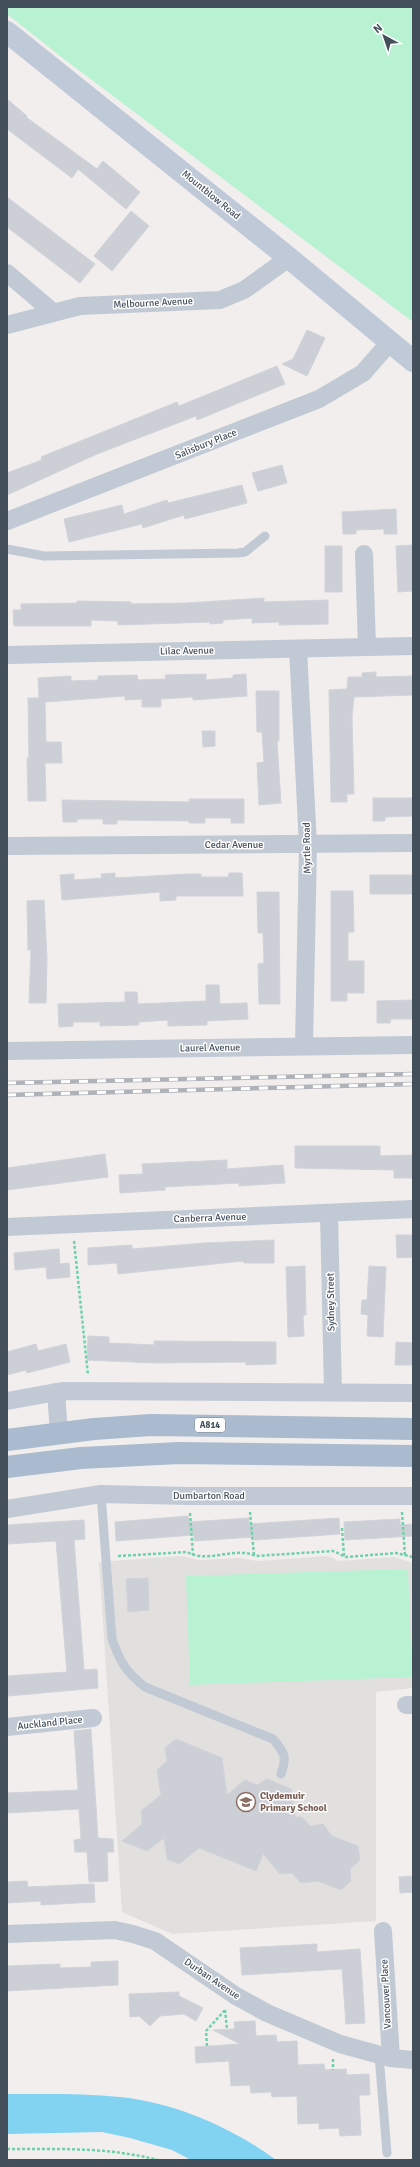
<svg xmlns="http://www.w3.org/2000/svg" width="420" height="2167" viewBox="0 0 420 2167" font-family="Signika,sans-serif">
	<rect width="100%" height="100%" fill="#f1eeed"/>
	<path fill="#e2dfdf" d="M181 1556 199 1560 239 1558 258 1561 328 1556 339 1561 394 1557 413 1563V1688L376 1692V1921L172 1934 122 1912 99 1562Z"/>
	<g fill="#b8f2d2">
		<path d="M7 7H413V322L60 56 7 14Z"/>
		<path d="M408 1569 412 1677 190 1685 186 1576Z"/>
	</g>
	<path fill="#82d3f2" d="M7 2094C45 2094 82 2093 120 2097 176 2103 231 2127 276 2160H191L172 2150 130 2138 102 2132 7 2134Z"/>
	<g fill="#cccfd6" stroke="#d1d3da">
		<path d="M7 99 27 116 26 117 97 169 103 161 140 192 126 209 78 169 72 178 7 129Z"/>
		<path d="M7 197 95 264 80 283 7 227Z"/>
		<path d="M131 211 149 226 112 271 94 256Z"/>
		<path d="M307 330 325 338 307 376 282 364 293 359Z"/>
		<path d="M277 366 285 384 197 420 196 416 97 454 7 495V473L42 460 41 457 177 402 179 406Z"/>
		<path d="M282 465 287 483 258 491 252 473Z"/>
		<path d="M242 485 247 503 185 519 184 515 143 528 142 524 69 542 64 519 122 505 124 514 167 500 168 503Z"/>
		<path d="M396 509 397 534H384V529L356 530V534H343L342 512Z"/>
		<path d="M413 545V591L398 592 396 546Z"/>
		<rect x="325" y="546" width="17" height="46"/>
		<path d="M264 598V602L328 600V624L279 625V622L252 623V618L223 620V623L210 624V622L118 625V621L91 620V626H14L13 610H21V604L77 603V601L131 602V604L186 603Z"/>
		<path d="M376 672V677L413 676V695L354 697 352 716 354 794H347V802H331L329 690 347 689 348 677H362V673Z"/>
		<path d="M206 674V680L233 678V675L246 674 247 696 193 700V697L161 699V707H142V699L125 700V696L45 702 46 742H61L62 763H45L46 801H28L27 758H29L28 698H39L38 678 71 676V681L98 680V676L137 675 138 680 166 679 165 675Z"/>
		<path d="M256 691H279V741H277L281 803 259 805 257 763 264 762 262 732H257Z"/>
		<path d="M202 731H215V746L203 747Z"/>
		<path d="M373 798H413V816L385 817V821H373Z"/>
		<path d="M189 799H244V823H231V818H205V823H189V821L117 820V824H103V819H77V822H63L62 800 189 802Z"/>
		<path d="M115 873V878L188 874H201V877H228L229 873H242L243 896H176V900L160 901V892L62 900 60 875 74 874V880L102 878 101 874Z"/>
		<rect x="370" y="875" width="43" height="19"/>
		<path d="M331 891H353L354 932H348V961H364V993H347V1001H331Z"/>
		<path d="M257 892H279L280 1004H259L258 964 264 963 263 933H258Z"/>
		<path d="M44 900 47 958 46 1003H29L31 950H28L27 901Z"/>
		<path d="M206 985H219L220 1004 247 1003 248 1019 207 1021V1025L168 1026V1020L139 1022V1025L100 1026V1022H73V1026L59 1027 58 1004 125 1002V992H137L138 1004 206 1001Z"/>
		<path d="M413 1000V1019H391L390 1023H377V1001Z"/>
		<path d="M295 1146H380V1156L413 1155V1178H394V1170L295 1168Z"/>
		<path d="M105 1154 108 1177 7 1190V1168Z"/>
		<path d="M227 1160V1169L283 1165 285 1183 239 1186V1183L165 1187V1190L120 1193 119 1175 143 1174 142 1164Z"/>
		<path d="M396 1235H413V1257L397 1258Z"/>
		<path d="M274 1240V1263H244L243 1261 118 1274 117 1263 88 1265V1248L132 1245V1249L204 1243Z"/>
		<path d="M59 1249 60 1264 69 1263 70 1277 47 1279 46 1267 15 1270 14 1253Z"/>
		<path d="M305 1266 306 1315H303L304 1336 288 1337 286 1267Z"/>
		<path d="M369 1266 386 1267 383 1337 367 1336 368 1315 361 1314 362 1300H367Z"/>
		<path d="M88 1336 109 1337V1343L154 1345V1341L276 1342V1364L246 1365V1362L154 1363 87 1360Z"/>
		<path d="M396 1342 413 1343V1365H395Z"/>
		<path d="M36 1344 38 1351 66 1344 70 1362 27 1373 26 1370 7 1375V1352Z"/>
		<path d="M188 1516 189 1522 249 1518V1524L339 1518 340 1534 255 1540 254 1537 194 1541V1535L116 1541 115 1522Z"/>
		<path d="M400 1519V1525L413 1524V1536L345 1540 344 1522Z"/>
		<path d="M84 1520 85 1539 74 1540 84 1670 97 1669 98 1688 8 1696 7 1676 67 1672 56 1541 7 1544V1525Z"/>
		<path d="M148 1578 149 1610 128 1612 126 1579Z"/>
		<path d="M91 1729 98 1838 113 1839 114 1852H107L108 1881 89 1882 87 1852H75L74 1840 81 1839 79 1809 7 1813V1793L78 1790 74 1731Z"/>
		<path d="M176 1739 222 1758 227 1795 245 1780 257 1785 267 1779 291 1789 295 1817H302L310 1826 323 1824 332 1836 358 1846 360 1860 350 1869 351 1881 341 1890 318 1881 301 1883 292 1873 280 1874 263 1854 256 1871 199 1848 179 1864 167 1859 164 1838 147 1851 122 1841 142 1824 141 1811 161 1795 157 1770 167 1761 165 1748Z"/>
		<path d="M413 1876V1892L400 1893 399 1877Z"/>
		<path d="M27 1881 28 1887 94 1884 95 1902 41 1905V1901L7 1903V1882Z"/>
		<path d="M317 1944V1952L360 1949 365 2023 346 2024 342 1969 242 1975 240 1948Z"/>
		<path d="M118 1961V1985L7 1991V1966L60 1964V1968L91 1967V1962Z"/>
		<path d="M179 1992V1996L203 2008 196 2021 184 2014 160 2016 150 2026 139 2016 130 2017 129 1994Z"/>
		<path d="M255 2021 256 2036 276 2035 277 2042 297 2041 298 2065 324 2064 325 2070 346 2069 347 2075 369 2074 370 2095H359L361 2135 340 2136 339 2128 319 2129V2123L298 2124 297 2096 272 2097 271 2092 251 2093 250 2085 231 2086 229 2061 196 2063 195 2047 240 2044 213 2030 235 2029 234 2022Z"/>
	</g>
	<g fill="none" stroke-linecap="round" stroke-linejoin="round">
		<g stroke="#6ed2a8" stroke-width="2.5" stroke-dasharray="3 2" stroke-linecap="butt">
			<path d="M74 1241 88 1375"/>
			<path d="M250 1512 254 1555"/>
			<path d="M402 1512 405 1556"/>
			<path d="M190 1513 193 1555"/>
			<path d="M342 1528 344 1556"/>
			<path d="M118 1556 187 1552C208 1564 234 1546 256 1556L333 1551 346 1557 396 1553 413 1557"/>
			<path d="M225 2010 227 2029"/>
			<path d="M207 2046 206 2031 226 2009"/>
			<path d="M333 2059V2070"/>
			<path d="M7 2149C58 2149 108 2147 158 2160"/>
		</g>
		<g stroke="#c0c9d4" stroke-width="9">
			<path d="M7 549 44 556 238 553 245 552 265 536"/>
			<path d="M101 1494 112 1639C120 1662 126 1672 145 1687L273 1739C285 1753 287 1757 281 1774"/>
			<path d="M379 2055 387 2153"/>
		</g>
		<g stroke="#c0c9d4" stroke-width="18">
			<path d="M7 273 53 312"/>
			<path d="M7 325 80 306 220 300 244 290 289 258"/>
			<path d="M7 521 319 399 363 373 390 342"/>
			<path d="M364 554 367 647"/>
			<path d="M298 649 308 845 304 1046"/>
			<path d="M7 655 413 646"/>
			<path d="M7 846 413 843"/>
			<path d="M7 1051 413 1045"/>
			<path d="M329 1213 333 1392"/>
			<path d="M7 1227 413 1209"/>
			<path d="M56 1392 59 1433"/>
			<path d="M7 1401 62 1391 413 1393"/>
			<path d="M7 1509 101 1494 189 1496H413"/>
			<path d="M406 1705H413"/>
			<path d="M7 1727 93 1718"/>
			<path d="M383 1931 391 2058"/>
			<path d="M7 1934 115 1930 133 1934 155 1941 236 1996 267 2013 340 2044 391 2058 413 2060"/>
		</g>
		<path stroke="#bfc9d8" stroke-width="22" d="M7 32 289 258 413 361"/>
		<g stroke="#abbbcf" stroke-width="22">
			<path d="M7 1440 94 1429 151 1425 413 1429"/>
			<path d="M7 1467 81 1458 179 1453 413 1456"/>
		</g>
		<defs>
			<g id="rail">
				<path d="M7 1083 413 1074"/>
				<path d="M7 1095 413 1084"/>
			</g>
		</defs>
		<use href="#rail" stroke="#afb2b9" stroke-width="4.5"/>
		<use href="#rail" stroke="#fff" stroke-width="3" stroke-dasharray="9" stroke-linecap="butt"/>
	</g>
	<defs>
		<symbol id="school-ring" viewBox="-11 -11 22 22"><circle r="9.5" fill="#fff" stroke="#8d6e63" stroke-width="1.5"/><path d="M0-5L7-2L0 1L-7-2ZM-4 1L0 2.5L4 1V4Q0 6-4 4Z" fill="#8d6e63"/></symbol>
	</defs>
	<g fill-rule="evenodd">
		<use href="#school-ring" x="235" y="1791" width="22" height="22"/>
	</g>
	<g text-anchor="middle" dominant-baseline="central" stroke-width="3" stroke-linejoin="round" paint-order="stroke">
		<rect fill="#fff" stroke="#7c848d" stroke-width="1" x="195" y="1418" width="30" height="14" rx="3"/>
		<g font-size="9" font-weight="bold" fill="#444f5c">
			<text x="210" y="1425">A814</text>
		</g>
		<g font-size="10" fill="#444f5c" stroke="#fff">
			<text transform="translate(211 195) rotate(39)">Mountblow Road</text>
			<text transform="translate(153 303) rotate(-3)">Melbourne Avenue</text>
			<text transform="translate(206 444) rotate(-22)">Salisbury Place</text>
			<text transform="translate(187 651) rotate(-1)">Lilac Avenue</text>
			<text x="234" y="845">Cedar Avenue</text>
			<text transform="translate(307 848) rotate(-91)">Myrtle Road</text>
			<text transform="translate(210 1048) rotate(-1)">Laurel Avenue</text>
			<text transform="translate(210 1218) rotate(-2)">Canberra Avenue</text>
			<text transform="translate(331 1302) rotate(-91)">Sydney Street</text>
			<text x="209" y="1496">Dumbarton Road</text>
			<text transform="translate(50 1723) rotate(-6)">Auckland Place</text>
			<text transform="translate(212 1979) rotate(34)">Durban Avenue</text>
			<text transform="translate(386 1994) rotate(-93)">Vancouver Place</text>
		</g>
		<g font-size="10" font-weight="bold" fill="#785e54" stroke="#fff" text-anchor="start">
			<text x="260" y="1796">Clydemuir<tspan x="260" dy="12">Primary School</tspan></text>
		</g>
	</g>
	<rect width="420" height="2167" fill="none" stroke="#444f5c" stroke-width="16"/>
	<g transform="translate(384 36) rotate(320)" stroke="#ffffff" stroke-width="3" paint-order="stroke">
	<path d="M0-3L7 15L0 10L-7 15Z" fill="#444f5c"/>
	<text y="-6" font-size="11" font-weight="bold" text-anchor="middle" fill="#444f5c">N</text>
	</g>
</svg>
